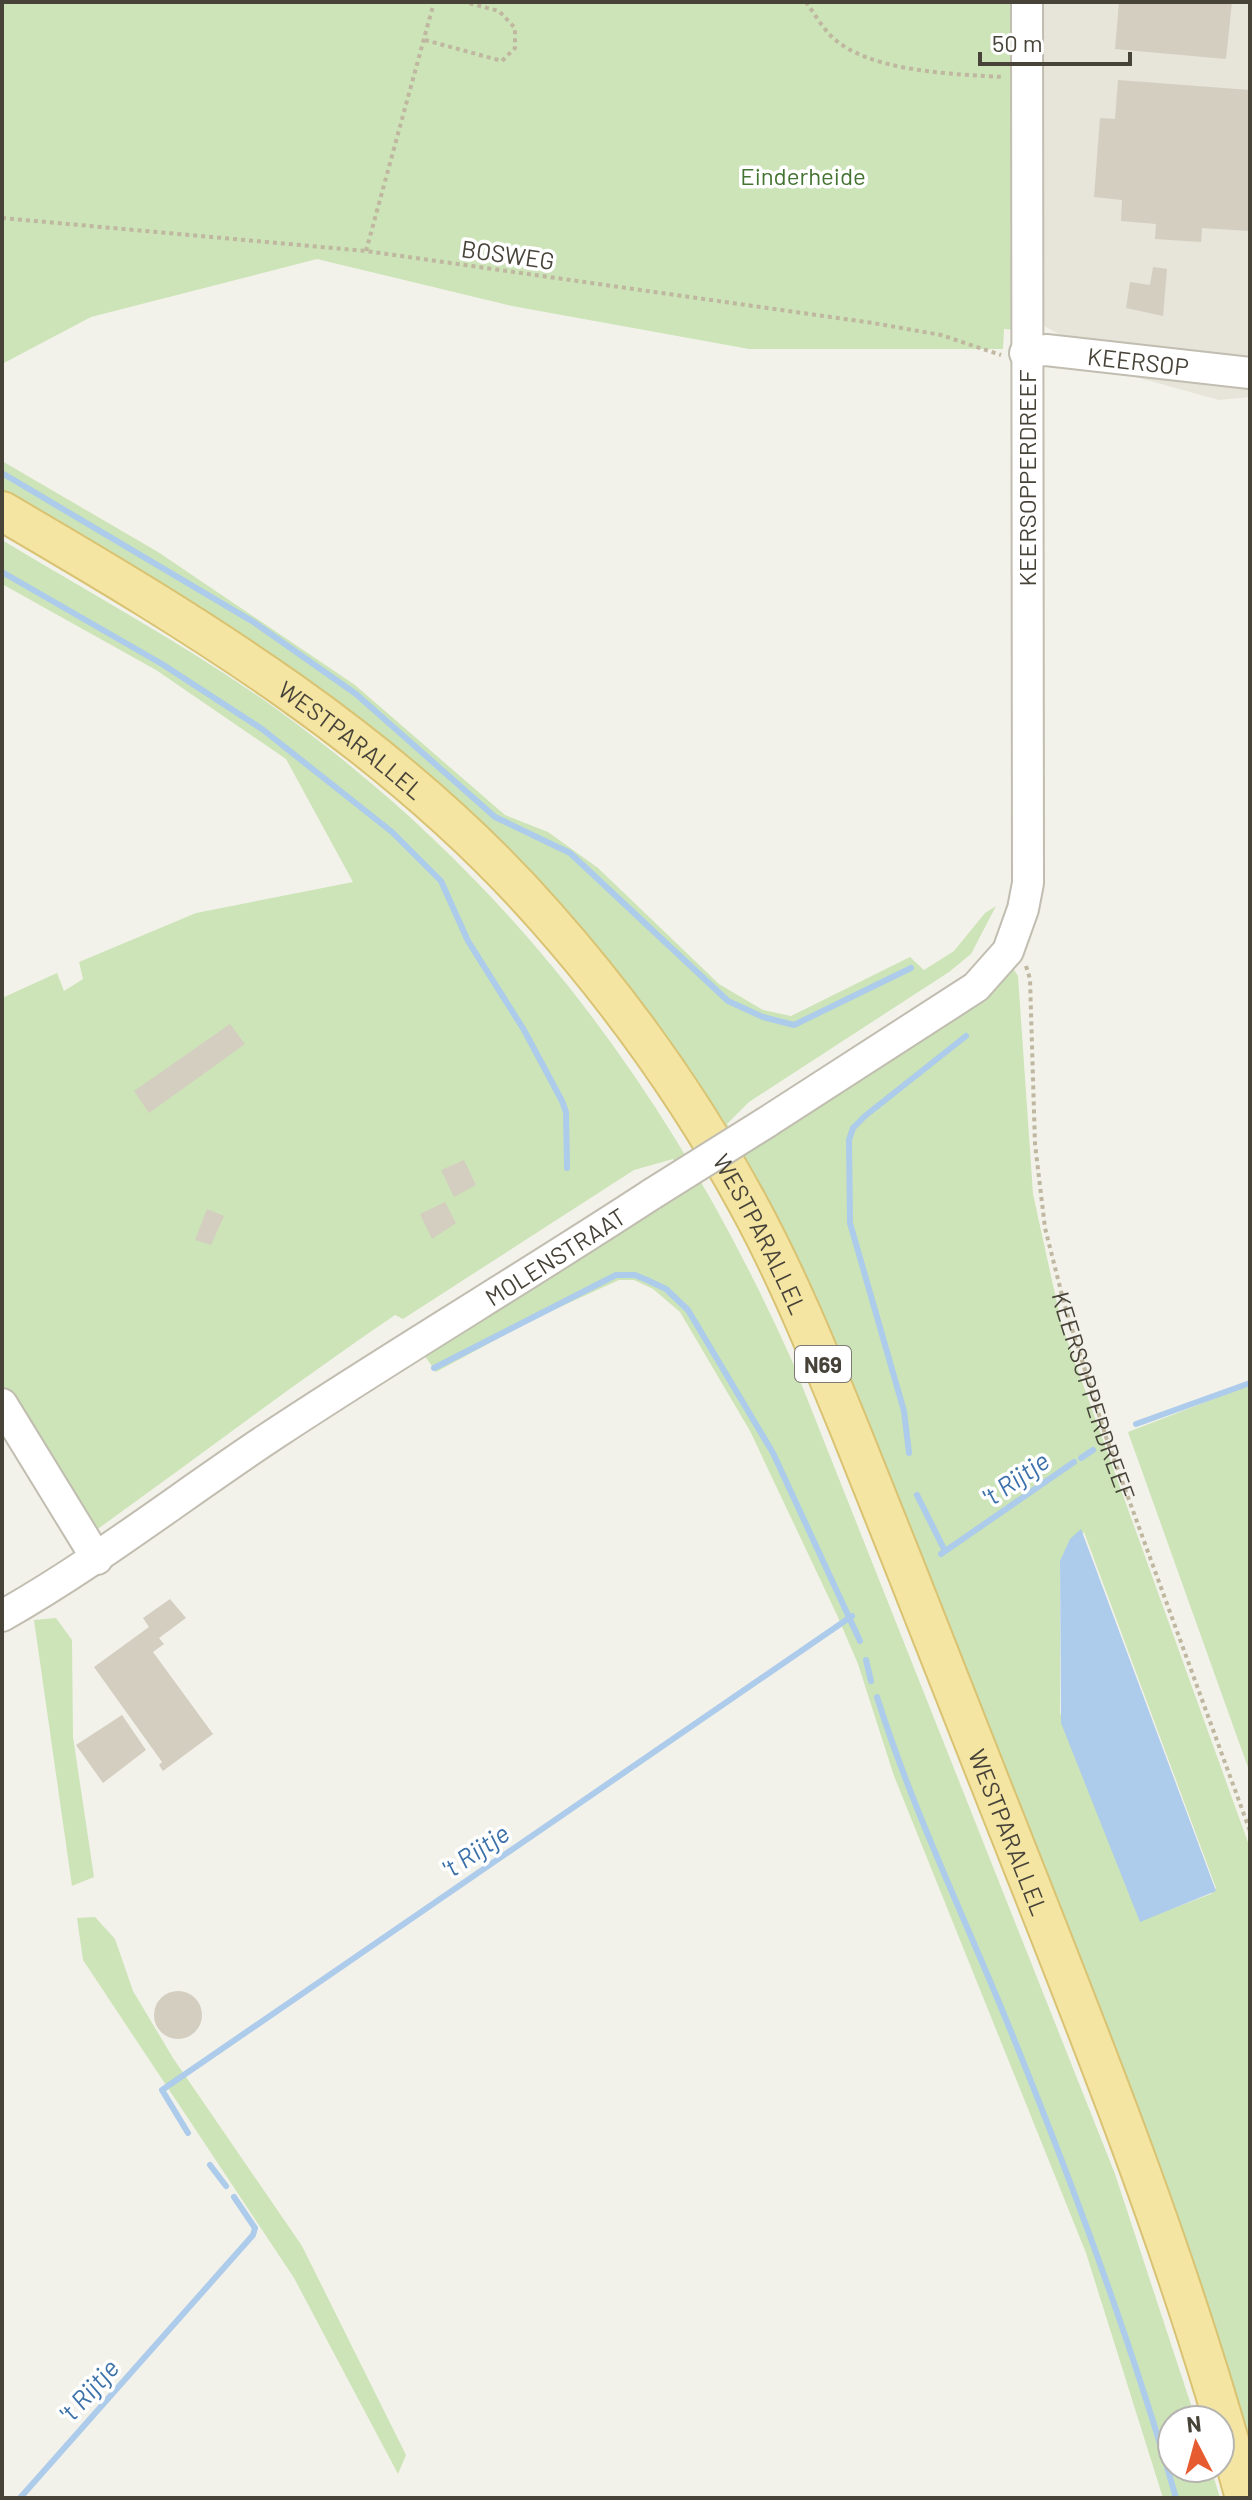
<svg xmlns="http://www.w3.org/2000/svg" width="1252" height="2500" viewBox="0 0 1252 2500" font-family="Barlow,sans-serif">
	<rect width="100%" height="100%" fill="#f3f2ea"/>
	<path fill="#e7e4d9" d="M1037 2H1250V397L1219 400 1132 376 1034 320Z"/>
	<g fill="#cce4b7" fill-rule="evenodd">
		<path d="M2 2H1017L1015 330 1004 329 1003 349H749L512 306 317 259 91 317 2 364Z"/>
		<path d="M2 461 158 552 355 685 505 815 548 832 598 868 719 984 763 1010 791 1016 910 957 924 970 954 951 985 913 996 906 971 954 949 972 749 1102 727 1124 741 1146 1011 965 1018 976 1033 1194 1062 1326 1250 1848V2491L775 1244 483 842 2 505ZM1084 1532 1216 1888 1211 1894 1140 1921 1060 1713V1561Z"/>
		<path d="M2 540C93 595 188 646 275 708 515 881 673 1095 793 1363L1115 2174 1196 2420H1172V2468H1211L1220 2498H1163L1086 2253 894 1776 858 1664 837 1615 750 1431 680 1312 653 1289 634 1280H619L538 1317 436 1372 422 1352 686 1180 673 1159 634 1170 403 1319 395 1315C292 1385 193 1461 92 1533L2 1401V998L57 973 64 991 83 979 79 962 196 913 353 882 286 759 156 670 2 584Z"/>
		<path d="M1250 1385V1773L1128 1432Z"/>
		<path d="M56 1618 72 1640 73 1737 94 1877 72 1886 34 1620Z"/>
		<path d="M95 1917 115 1939 133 1991 173 2058 302 2246 406 2455 398 2474 294 2278 83 1960 77 1918Z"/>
	</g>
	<path fill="#adcbea" d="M1081 1529 1216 1891 1140 1922 1061 1723 1060 1561 1070 1539Z"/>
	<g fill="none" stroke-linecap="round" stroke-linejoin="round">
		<g stroke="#adcbea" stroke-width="6">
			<path d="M2 473 255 623 356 694 495 817 570 853 728 1001 763 1017 794 1025 911 968"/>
			<path d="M2 572 162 664 262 729 392 832 441 881 468 941 524 1030 562 1101 566 1112 567 1168"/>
			<path d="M434 1368 616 1275H635L647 1280 666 1289 688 1310 773 1453 860 1641"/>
			<path d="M1136 1424 1250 1383"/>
			<path d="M909 1453 904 1411 850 1223 849 1140 853 1128 865 1116 966 1036"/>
			<path d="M1081 1458 1093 1450"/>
			<path d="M917 1495 945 1551"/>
			<path d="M941 1554 1074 1462"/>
			<path d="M866 1660 871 1681"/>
			<path d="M877 1697C911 1805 960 1908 1003 2012 1068 2171 1129 2333 1176 2498"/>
			<path d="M188 2133 162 2090 852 1616"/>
			<path d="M210 2165 226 2186"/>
			<path d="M20 2498 253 2235 255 2228 234 2197"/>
		</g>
	</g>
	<g fill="#d4cec1">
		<path d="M1119 2H1232L1226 59 1115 49Z"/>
		<path d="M1118 80 1250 90V231L1202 228 1201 242 1155 239 1156 224 1121 221 1122 200 1094 197 1100 118 1115 119Z"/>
		<path d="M1153 267 1167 269 1163 316 1126 308 1130 282 1150 285Z"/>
		<path d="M230 1024 245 1044 149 1113 134 1091Z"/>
		<path d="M464 1160 476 1185 454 1197 441 1170Z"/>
		<path d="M445 1202 456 1223 432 1239 420 1214Z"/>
		<path d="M207 1209 224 1216 211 1245 195 1240Z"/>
		<path d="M170 1599 186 1618 159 1638 164 1644 153 1652 213 1734 163 1771 159 1765 162 1762 94 1667 149 1627 143 1618Z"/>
		<path d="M122 1715 146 1750 103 1783 76 1745Z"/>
		<circle cx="178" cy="2015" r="24"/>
	</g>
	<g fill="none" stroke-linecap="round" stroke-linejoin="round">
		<defs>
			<g id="minor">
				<path id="s2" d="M1025 353 1046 350 1250 373"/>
				<path d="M767 1122 976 987 1008 951 1023 909 1028 883 1027 2"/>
				<path d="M2 1404 97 1559"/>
				<path id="s3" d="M2 1616C99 1561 186 1492 279 1431 402 1350 528 1275 652 1194"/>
			</g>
			<g id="major">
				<path id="s4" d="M2 511C199 626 393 743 545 916 623 1004 692 1101 748 1204 789 1279 821 1359 853 1437 897 1546 940 1656 983 1765 1078 2006 1178 2247 1245 2498"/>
			</g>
		</defs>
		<use href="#minor" stroke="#c1bdb0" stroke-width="34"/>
		<use href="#major" stroke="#d9c373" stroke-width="42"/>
		<g stroke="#bfb7a0" stroke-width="4" stroke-dasharray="4 4" stroke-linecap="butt">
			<path d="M806 2C814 13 822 27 832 37 869 72 953 74 1003 77"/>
			<path d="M425 40 502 61 515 48V28L499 11 464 2"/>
			<path d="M2 218 366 251 873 323 941 335 1001 355"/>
			<path d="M366 251 434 2"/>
			<path id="s1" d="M1026 966 1030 979 1035 1144 1045 1228 1064 1303 1106 1437 1250 1831"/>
		</g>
		<use href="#minor" stroke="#fff" stroke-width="30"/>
		<use href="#major" stroke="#f5e5a2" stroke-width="38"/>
		<defs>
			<path id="minor-bridge" d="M652 1194 767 1122"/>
		</defs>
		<use href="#minor-bridge" stroke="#c1bdb0" stroke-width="34" stroke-linecap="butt"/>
		<use href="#minor-bridge" stroke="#fff" stroke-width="30"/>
	</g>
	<g text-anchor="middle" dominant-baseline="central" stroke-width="7" stroke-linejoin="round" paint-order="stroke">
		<rect fill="#fff" stroke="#7e7b74" stroke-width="2" x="795" y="1346" width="56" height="36" rx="6"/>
		<g font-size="22" font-weight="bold" fill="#474339">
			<text x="823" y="1364">N69</text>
		</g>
		<g font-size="24" fill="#447431" stroke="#fff">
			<text x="803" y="175">Einderheide</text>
		</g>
		<g font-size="24" fill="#474339" stroke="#fff">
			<text transform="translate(508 254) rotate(8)">BOSWEG</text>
			<text stroke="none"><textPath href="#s2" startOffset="114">KEERSOP</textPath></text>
			<text transform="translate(1026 478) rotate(-90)">KEERSOPPERDREEF</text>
			<text stroke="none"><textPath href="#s4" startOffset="418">WESTPARALLEL</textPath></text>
			<text stroke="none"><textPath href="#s4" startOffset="1066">WESTPARALLEL</textPath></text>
			<text stroke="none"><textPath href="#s3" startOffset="660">MOLENSTRAAT</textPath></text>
			<text stroke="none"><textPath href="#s1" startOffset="438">KEERSOPPERDREEF</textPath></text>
			<text stroke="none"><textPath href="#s4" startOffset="1714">WESTPARALLEL</textPath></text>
		</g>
		<g font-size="26" font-style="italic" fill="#3c71a9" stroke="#fff">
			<text transform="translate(1015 1478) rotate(-35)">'t Rijtje</text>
			<text transform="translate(475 1850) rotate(-34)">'t Rijtje</text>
			<text transform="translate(88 2390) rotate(-48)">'t Rijtje</text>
		</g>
	</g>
	<rect width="1252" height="2500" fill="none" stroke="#474339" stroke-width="8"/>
	<g transform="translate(1196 2444) rotate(354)"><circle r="38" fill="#ffffff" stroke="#b5b4b0" stroke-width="2"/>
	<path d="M0-6L14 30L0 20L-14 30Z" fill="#e65b2f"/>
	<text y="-12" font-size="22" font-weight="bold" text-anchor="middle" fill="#474339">N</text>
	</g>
	<path d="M980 52v12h150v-12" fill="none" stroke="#474339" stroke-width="4"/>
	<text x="992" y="52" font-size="24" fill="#474339" stroke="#ffffff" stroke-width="6" paint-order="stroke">50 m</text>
</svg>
